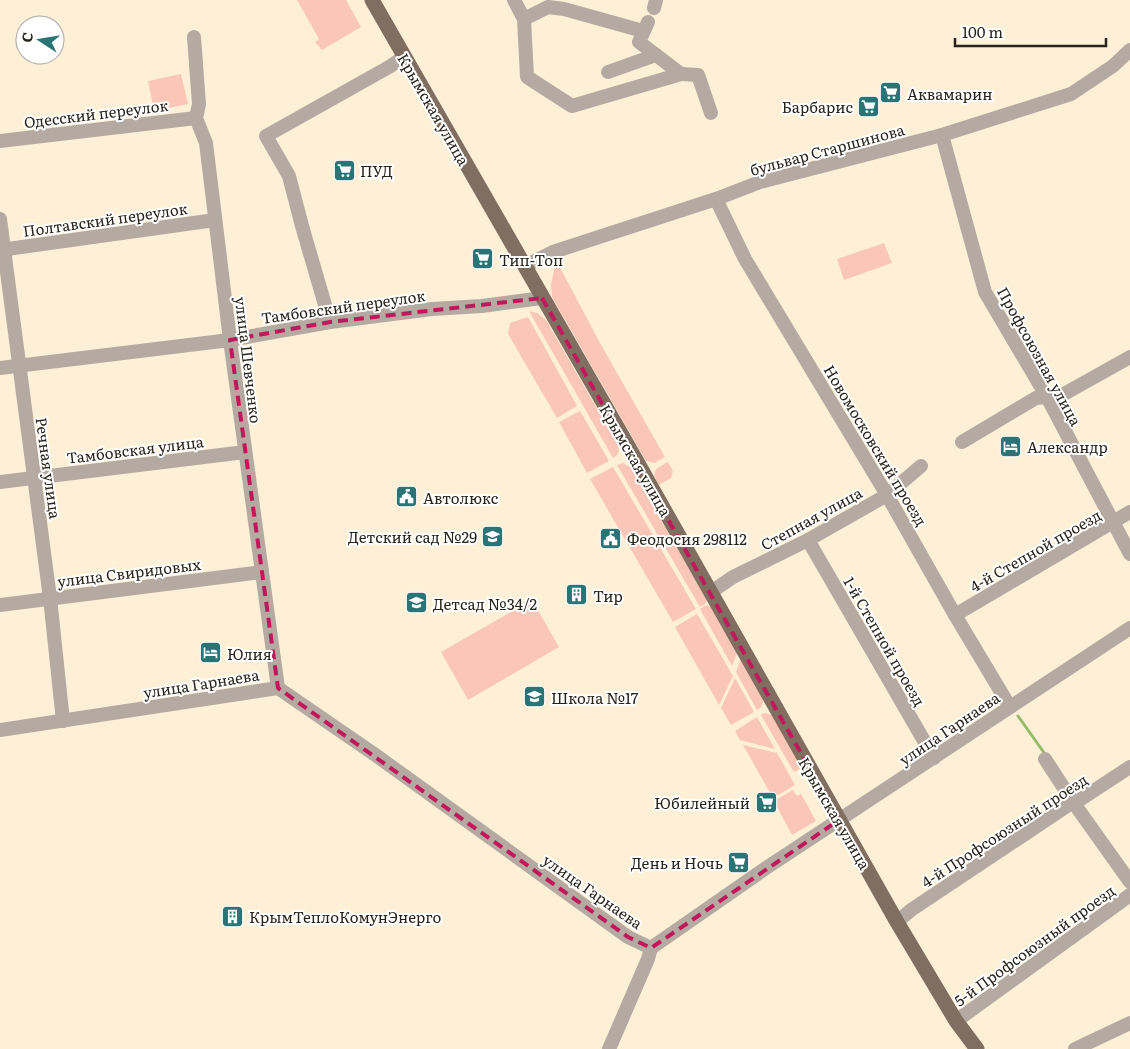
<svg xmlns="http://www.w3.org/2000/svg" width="1130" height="1049" viewBox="0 0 1130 1049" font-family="Literata,serif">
	<rect width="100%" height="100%" fill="#fdf0d7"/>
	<g fill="#f9c6b7">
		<path d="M297 0H346L361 27 322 50 315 42 319 39Z"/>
		<path d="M181 74 188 104 154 111 148 81Z"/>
		<path d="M884 243 892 263 844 280 837 259Z"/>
		<path d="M556 260 600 343 665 457 654 463 646 461 552 297 551 285Z"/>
		<path d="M529 311 537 313 546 320 619 447 618 454 613 458Z"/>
		<path d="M528 317 577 406 557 418 508 334 510 323Z"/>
		<path d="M580 411 609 461 587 473 559 422Z"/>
		<path d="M668 462 673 471 671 478 659 485C651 470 655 469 668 462Z"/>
		<path d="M623 463 630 467 707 600 705 604 700 607 617 465Z"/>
		<path d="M613 467 696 609 673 622 590 479Z"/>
		<path d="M532 600 559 647 468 700 441 652Z"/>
		<path d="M706 605 711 607 737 653 732 666 700 609Z"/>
		<path d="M697 614 733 676 719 705 675 627Z"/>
		<path d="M741 659 764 699 761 707 757 710 736 672Z"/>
		<path d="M735 678 754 712 731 725 721 708Z"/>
		<path d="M764 713 772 715 803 767 794 772 761 715Z"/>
		<path d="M757 717 775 749 740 740 735 731Z"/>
		<path d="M743 745 777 753 795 785 773 798Z"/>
		<path d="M793 790 797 796 801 794 816 821 792 835 774 801Z"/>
	</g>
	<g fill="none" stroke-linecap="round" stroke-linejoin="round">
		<path stroke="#95bb68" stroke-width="3" d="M1018 716 1045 754"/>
		<g stroke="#b4aaa2" stroke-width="14">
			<path d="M514 0 524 19 527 77 572 106 681 74 639 42 648 22"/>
			<path d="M654 8 656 0"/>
			<path d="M524 19 548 7 564 9 643 31"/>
			<path d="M194 37 199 104 196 118 206 143 230 340 278 688"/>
			<path d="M608 72 656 55"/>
			<path d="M681 74 698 75 711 113"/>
			<path d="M942 135 985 292 1047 397 1130 554"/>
			<path d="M0 141 196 118"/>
			<path d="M716 199 745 259 887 495 955 615 1010 707"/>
			<path d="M0 219 50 598 63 721"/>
			<path d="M0 250 215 220"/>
			<path d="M525 266 553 252 716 199 760 182 942 135 1071 94 1113 66 1130 50"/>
			<path d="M330 322 302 226 289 176 266 136 389 67 404 57"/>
			<path d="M0 368 230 340 330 322 432 309 482 306 542 298"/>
			<path d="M962 442 1036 398 1047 397 1055 399 1130 357"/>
			<path d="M0 482 245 452"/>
			<path d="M808 540 934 758"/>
			<path d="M711 592 733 577 808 540 887 495 921 466"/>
			<path d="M0 605 262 572"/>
			<path d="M955 615 1130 512"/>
			<path d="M0 730 278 688 374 754 628 937 651 948 766 868 1130 628"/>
			<path d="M1045 759 1073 802 1130 882"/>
			<path d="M897 922 911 910 1073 802 1078 801 1130 767"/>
			<path d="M956 1021 1130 895"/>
			<path d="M609 1049 648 959 651 948"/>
			<path d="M1075 1049 1130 1023"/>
		</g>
		<path stroke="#806e60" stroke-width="15" d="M372 0 631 451 897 922 956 1021 977 1049"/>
	</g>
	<path fill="none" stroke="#c2185b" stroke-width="4" stroke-dasharray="10 6" stroke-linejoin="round" d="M542 298 839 820 651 948 628 937 278 688 230 340 330 322Z"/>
	<defs>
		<symbol id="supermarket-square" viewBox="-11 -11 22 22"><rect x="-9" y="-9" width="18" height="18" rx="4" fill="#2a7476" stroke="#fff"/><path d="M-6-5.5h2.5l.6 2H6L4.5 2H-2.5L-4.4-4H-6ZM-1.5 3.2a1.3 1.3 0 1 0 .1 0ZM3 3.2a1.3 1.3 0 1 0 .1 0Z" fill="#fff"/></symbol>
		<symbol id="hotel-square" viewBox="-11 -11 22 22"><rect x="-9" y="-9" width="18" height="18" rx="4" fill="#2a7476" stroke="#fff"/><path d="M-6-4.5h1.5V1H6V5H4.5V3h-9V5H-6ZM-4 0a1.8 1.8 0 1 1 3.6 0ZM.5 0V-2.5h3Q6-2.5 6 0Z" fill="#fff"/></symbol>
		<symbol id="civic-square" viewBox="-11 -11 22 22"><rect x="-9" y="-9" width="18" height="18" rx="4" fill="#2a7476" stroke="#fff"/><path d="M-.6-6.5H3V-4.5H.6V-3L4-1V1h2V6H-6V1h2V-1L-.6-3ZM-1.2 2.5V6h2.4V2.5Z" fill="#fff"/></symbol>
		<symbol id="school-square" viewBox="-11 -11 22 22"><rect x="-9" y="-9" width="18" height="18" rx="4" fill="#2a7476" stroke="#fff"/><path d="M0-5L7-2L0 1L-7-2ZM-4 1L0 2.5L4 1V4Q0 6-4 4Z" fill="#fff"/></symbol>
		<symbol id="building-square" viewBox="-11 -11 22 22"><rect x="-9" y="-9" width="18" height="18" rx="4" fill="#2a7476" stroke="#fff"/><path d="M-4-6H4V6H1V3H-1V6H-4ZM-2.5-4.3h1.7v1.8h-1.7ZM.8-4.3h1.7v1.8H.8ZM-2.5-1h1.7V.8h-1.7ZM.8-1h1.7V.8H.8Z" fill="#fff"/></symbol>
	</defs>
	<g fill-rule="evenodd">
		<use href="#supermarket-square" x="878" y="80" width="25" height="25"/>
		<use href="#supermarket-square" x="856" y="94" width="25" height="25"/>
		<use href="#supermarket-square" x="332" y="158" width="25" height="25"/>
		<use href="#supermarket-square" x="470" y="246" width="25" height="25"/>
		<use href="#hotel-square" x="998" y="434" width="25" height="25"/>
		<use href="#civic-square" x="394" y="484" width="25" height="25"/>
		<use href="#school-square" x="480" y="524" width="25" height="25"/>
		<use href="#civic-square" x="598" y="526" width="25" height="25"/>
		<use href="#building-square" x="564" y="582" width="25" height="25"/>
		<use href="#school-square" x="404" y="590" width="25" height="25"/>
		<use href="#hotel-square" x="198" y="640" width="25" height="25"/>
		<use href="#school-square" x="522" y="684" width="25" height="25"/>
		<use href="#supermarket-square" x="754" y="790" width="25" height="25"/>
		<use href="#supermarket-square" x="726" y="850" width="25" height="25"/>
		<use href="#building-square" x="220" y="904" width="25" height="25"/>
	</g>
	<g text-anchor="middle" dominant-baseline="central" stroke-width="4" stroke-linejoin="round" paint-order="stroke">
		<g font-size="15" fill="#29241b" stroke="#fff" text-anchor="start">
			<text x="907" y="93">Аквамарин</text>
			<text x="853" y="106" text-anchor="end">Барбарис</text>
			<text x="360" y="170">ПУД</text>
			<text x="499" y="259">Тип-Топ</text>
			<text x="1027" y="446">Александр</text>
			<text x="423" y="497">Автолюкс</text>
			<text x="477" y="536" text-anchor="end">Детский сад №29</text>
			<text x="627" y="538">Феодосия 298112</text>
			<text x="593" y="595">Тир</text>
			<text x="433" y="603">Детсад №34/2</text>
			<text x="227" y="653">Юлия</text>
			<text x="551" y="697">Школа №17</text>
			<text x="750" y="802" text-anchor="end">Юбилейный</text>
			<text x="723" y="862" text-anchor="end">День и Ночь</text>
			<text x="249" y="916">КрымТеплоКомунЭнерго</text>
		</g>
		<g font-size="15" fill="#29241b" stroke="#fff">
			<text transform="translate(434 109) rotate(60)">Крымская улица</text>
			<text transform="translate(96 113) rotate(-7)">Одесский переулок</text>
			<text transform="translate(827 149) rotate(-15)">бульвар Старшинова</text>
			<text transform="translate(105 219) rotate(-8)">Полтавский переулок</text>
			<text transform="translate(343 306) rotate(-8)">Тамбовский переулок</text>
			<text transform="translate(1040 356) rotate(61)">Профсоюзная улица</text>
			<text transform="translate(249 360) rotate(83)">улица Шевченко</text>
			<text transform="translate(876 445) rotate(59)">Новомосковский проезд</text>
			<text transform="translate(135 449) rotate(-7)">Тамбовская улица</text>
			<text transform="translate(636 460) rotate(60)">Крымская улица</text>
			<text transform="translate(49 468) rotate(82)">Речная улица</text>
			<text transform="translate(811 518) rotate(-29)">Степная улица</text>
			<text transform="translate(1035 550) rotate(-30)">4-й Степной проезд</text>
			<text transform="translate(129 572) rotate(-7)">улица Свиридовых</text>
			<text transform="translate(885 641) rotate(60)">1-й Степной проезд</text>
			<text transform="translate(201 683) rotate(-9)">улица Гарнаева</text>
			<text transform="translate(949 728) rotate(-34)">улица Гарнаева</text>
			<text transform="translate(835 813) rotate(60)">Крымская улица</text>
			<text transform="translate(1004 830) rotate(-33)">4-й Профсоюзный проезд</text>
			<text transform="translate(593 891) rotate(35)">улица Гарнаева</text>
			<text transform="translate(1034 945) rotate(-36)">5-й Профсоюзный проезд</text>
		</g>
	</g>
	<g transform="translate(40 40) rotate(282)"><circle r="24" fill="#ffffff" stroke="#a9a7a4"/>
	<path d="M0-4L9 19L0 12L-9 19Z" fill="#2a7476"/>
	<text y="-8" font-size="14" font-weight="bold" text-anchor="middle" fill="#29241b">С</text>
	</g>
	<path d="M955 38v8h151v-8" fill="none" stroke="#29241b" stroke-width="2.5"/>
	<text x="962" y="38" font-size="15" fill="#29241b" stroke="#ffffff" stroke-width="4" paint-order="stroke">100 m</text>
</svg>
